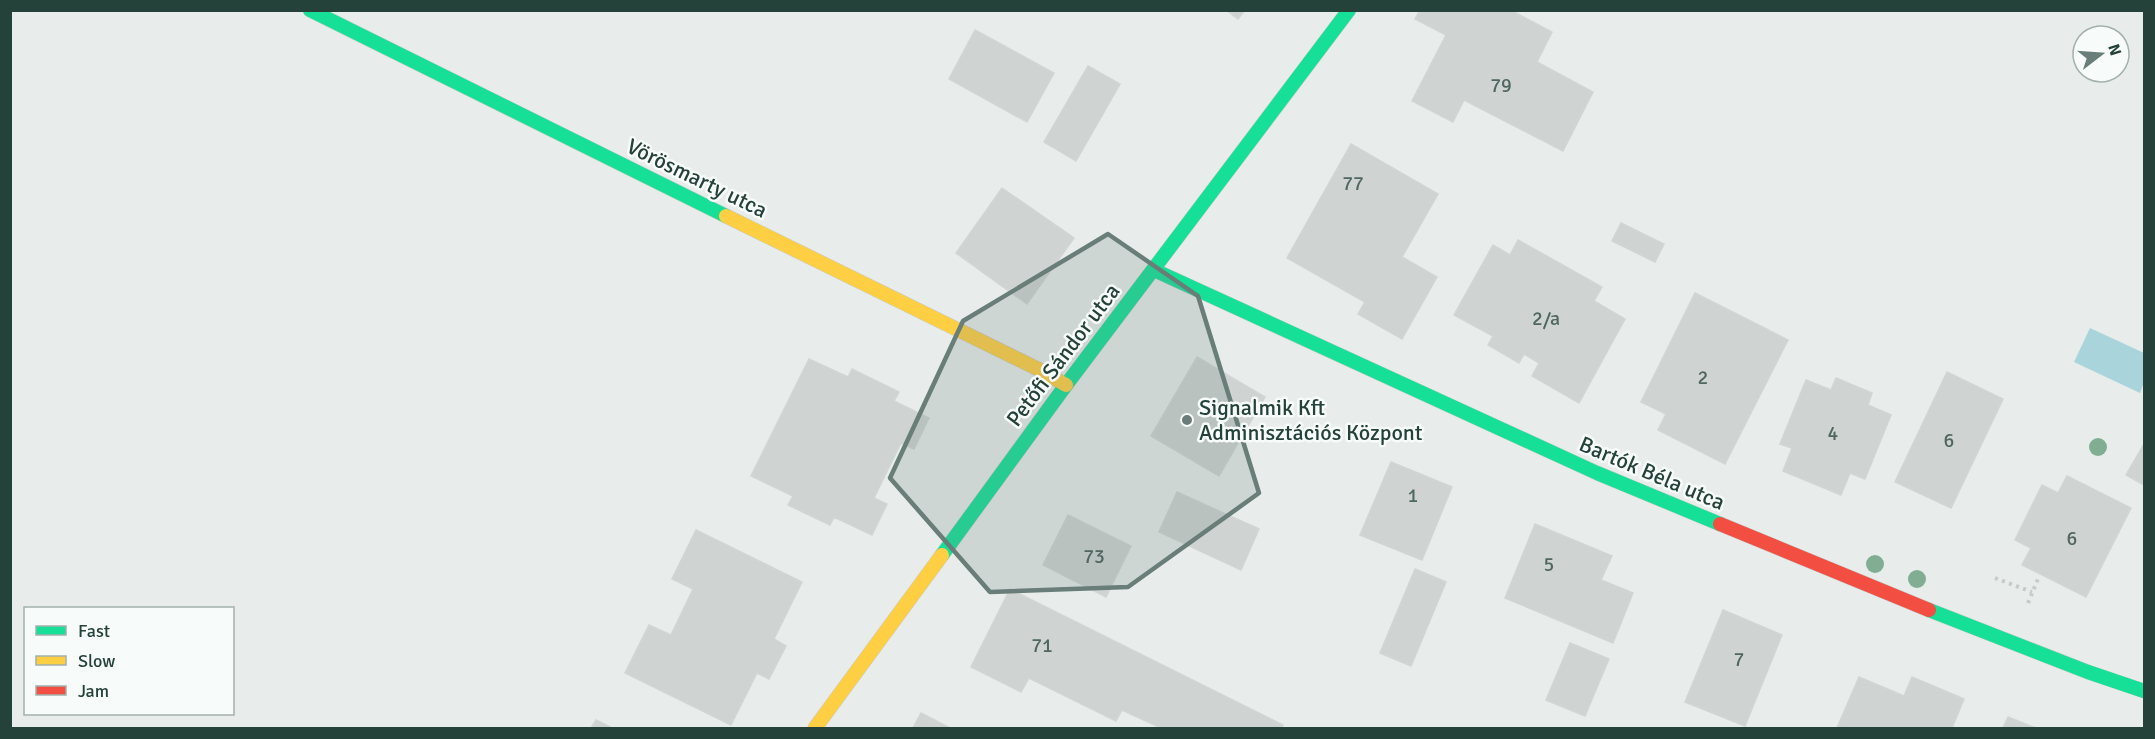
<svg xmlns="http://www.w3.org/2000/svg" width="2155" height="739" viewBox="0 0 2155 739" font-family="Signika,sans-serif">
	<rect width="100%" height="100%" fill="#e8edeb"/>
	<path fill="#a9d4db" d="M2090 328 2144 353V382L2140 393 2074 362Z"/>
	<g fill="#cfd4d2" stroke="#d1d6d4" stroke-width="1.5">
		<path d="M1226 10H1245L1238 19Z"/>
		<path d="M1420 10H1510L1552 32 1537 62 1593 92 1563 151 1464 100 1453 122 1412 101 1446 35 1415 19Z"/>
		<path d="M975 30 1054 73 1027 122 949 79Z"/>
		<path d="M1088 66 1120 84 1076 161 1044 142Z"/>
		<path d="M1351 144 1438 194 1402 257 1437 277 1402 339 1358 314 1365 302 1287 258Z"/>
		<path d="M1002 188 1074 238 1027 304 956 253Z"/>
		<path d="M1621 223 1664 244 1655 262 1612 241Z"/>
		<path d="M1518 240 1602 287 1594 301 1625 319 1579 403 1532 376 1539 363 1524 354 1519 363 1488 345 1493 336 1454 315 1493 245 1510 255Z"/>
		<path d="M1695 293 1788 340 1725 464 1658 430 1666 414 1641 402Z"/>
		<path d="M1197 357 1265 397 1219 476 1151 436Z"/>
		<path d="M809 359 848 377 852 369 899 392 894 401 929 418 914 449 901 443 874 498 887 504 872 535 834 517 830 525 788 505 793 496 751 476Z"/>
		<path d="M1947 372 2003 399 1951 508 1895 482Z"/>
		<path d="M1836 378 1872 393 1868 405 1891 415 1865 479 1850 473 1841 495 1783 471 1792 448 1780 444 1806 380 1831 390Z"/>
		<path d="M2144 444V485L2126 475Z"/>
		<path d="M1391 462 1452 487 1422 560 1360 535Z"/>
		<path d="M2067 476 2131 508 2086 597 2022 565 2031 548 2015 540 2042 485 2058 493Z"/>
		<path d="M1177 492 1259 529 1241 570 1159 532Z"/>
		<path d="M1068 515 1131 546 1106 597 1043 565Z"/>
		<path d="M1535 524 1612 556 1601 580 1633 593 1613 643 1505 598Z"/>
		<path d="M696 530 802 582 774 639 786 646 769 679 757 673 731 725 625 673 649 625 671 635 693 589 672 579Z"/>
		<path d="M1415 569 1446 582 1411 666 1380 653Z"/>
		<path d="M1010 589 1283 725 1281 728H1161L1122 710 1116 721 1029 678 1021 692 971 667Z"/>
		<path d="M1723 610 1782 635 1745 726 1685 702Z"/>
		<path d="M1570 643 1609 659 1585 716 1546 700Z"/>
		<path d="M1859 677 1904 696 1912 677 1964 699 1952 728H1837Z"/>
		<path d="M921 713 950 728H913Z"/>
		<path d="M2008 717 2036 728H2003Z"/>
		<path d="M596 720 612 728H591Z"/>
	</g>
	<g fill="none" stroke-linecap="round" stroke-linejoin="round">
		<defs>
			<g id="fast">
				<path d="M310 10 726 216"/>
				<path d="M1154 270 1597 473 1720 524"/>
				<path d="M942 555 1066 385 1349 10"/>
				<path d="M1929 610 2088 672 2144 691"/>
			</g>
			<g id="slow">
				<path d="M726 216 1038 369 1066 385"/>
				<path d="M815 728 942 555"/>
			</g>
			<path id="jam" d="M1720 524 1929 610"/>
		</defs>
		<use href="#fast" stroke="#c3cbc8" stroke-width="15"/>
		<use href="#slow" stroke="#c3cbc8" stroke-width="15"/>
		<use href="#jam" stroke="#c3cbc8" stroke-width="15"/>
		<g stroke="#c3ccca" stroke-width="4" stroke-dasharray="3 4.5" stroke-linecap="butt">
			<path d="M1995 578 2032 592"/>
			<path d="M2028 603 2038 579"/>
		</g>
		<use href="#fast" stroke="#16e098" stroke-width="14"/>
		<use href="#slow" stroke="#ffcf43" stroke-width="14"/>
		<use href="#jam" stroke="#f24e42" stroke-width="14"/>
	</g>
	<g fill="#81ae93">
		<circle cx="2098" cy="447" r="9"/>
		<circle cx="1875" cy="564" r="9"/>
		<circle cx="1917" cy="579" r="9"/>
	</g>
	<path fill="#697e78" fill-opacity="0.2" stroke="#697e78" stroke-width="4.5" stroke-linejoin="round" d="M1108 234 1198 296 1259 493 1128 587 990 592 890 478 963 321Z"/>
	<circle fill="#697e78" stroke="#f7fbf9" stroke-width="2" cx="1187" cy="420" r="6"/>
	<g text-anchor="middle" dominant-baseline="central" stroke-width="5" stroke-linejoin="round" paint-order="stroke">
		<g font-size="20" fill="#506761">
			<text x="1501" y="85">79</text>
			<text x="1353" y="183">77</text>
			<text x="1546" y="318">2/a</text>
			<text x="1703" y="377">2</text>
			<text x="1833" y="433">4</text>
			<text x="1949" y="440">6</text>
			<text x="1413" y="495">1</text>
			<text x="2072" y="538">6</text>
			<text x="1094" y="556">73</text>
			<text x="1549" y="564">5</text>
			<text x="1042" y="645">71</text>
			<text x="1739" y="659">7</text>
		</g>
		<g font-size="22" fill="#24423a" stroke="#f7fbf9">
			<text transform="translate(697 178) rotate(26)">Vörösmarty utca</text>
			<text transform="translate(1063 355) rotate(-53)">Petőfi Sándor utca</text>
			<text transform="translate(1652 473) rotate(23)">Bartók Béla utca</text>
		</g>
		<g font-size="22" fill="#24423a" stroke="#f7fbf9" text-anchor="start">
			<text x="1199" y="407">Signalmik Kft<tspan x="1199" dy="25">Adminisztációs Központ</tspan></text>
		</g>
	</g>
	<rect width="2155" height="739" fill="none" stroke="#24423a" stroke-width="24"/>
	<rect x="24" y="607" width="210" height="108" fill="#f7fbf9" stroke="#a3b1ad" stroke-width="1.5"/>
	<rect x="36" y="626" width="30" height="9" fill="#16e098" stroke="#a3b1ad" stroke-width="1.5"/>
	<text x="78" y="637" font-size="18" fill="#24423a">Fast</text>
	<rect x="36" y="656" width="30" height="9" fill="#ffcf43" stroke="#a3b1ad" stroke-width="1.5"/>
	<text x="78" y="667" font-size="18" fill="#24423a">Slow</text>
	<rect x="36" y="686" width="30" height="9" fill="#f24e42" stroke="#a3b1ad" stroke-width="1.5"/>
	<text x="78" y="697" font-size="18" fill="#24423a">Jam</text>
	<g transform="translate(2101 54) rotate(73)"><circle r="28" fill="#f7fbf9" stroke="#a3b1ad" stroke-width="1.5"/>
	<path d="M0-4.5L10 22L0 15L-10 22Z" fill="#697e78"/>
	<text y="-9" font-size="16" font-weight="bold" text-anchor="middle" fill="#24423a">N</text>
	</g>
</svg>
